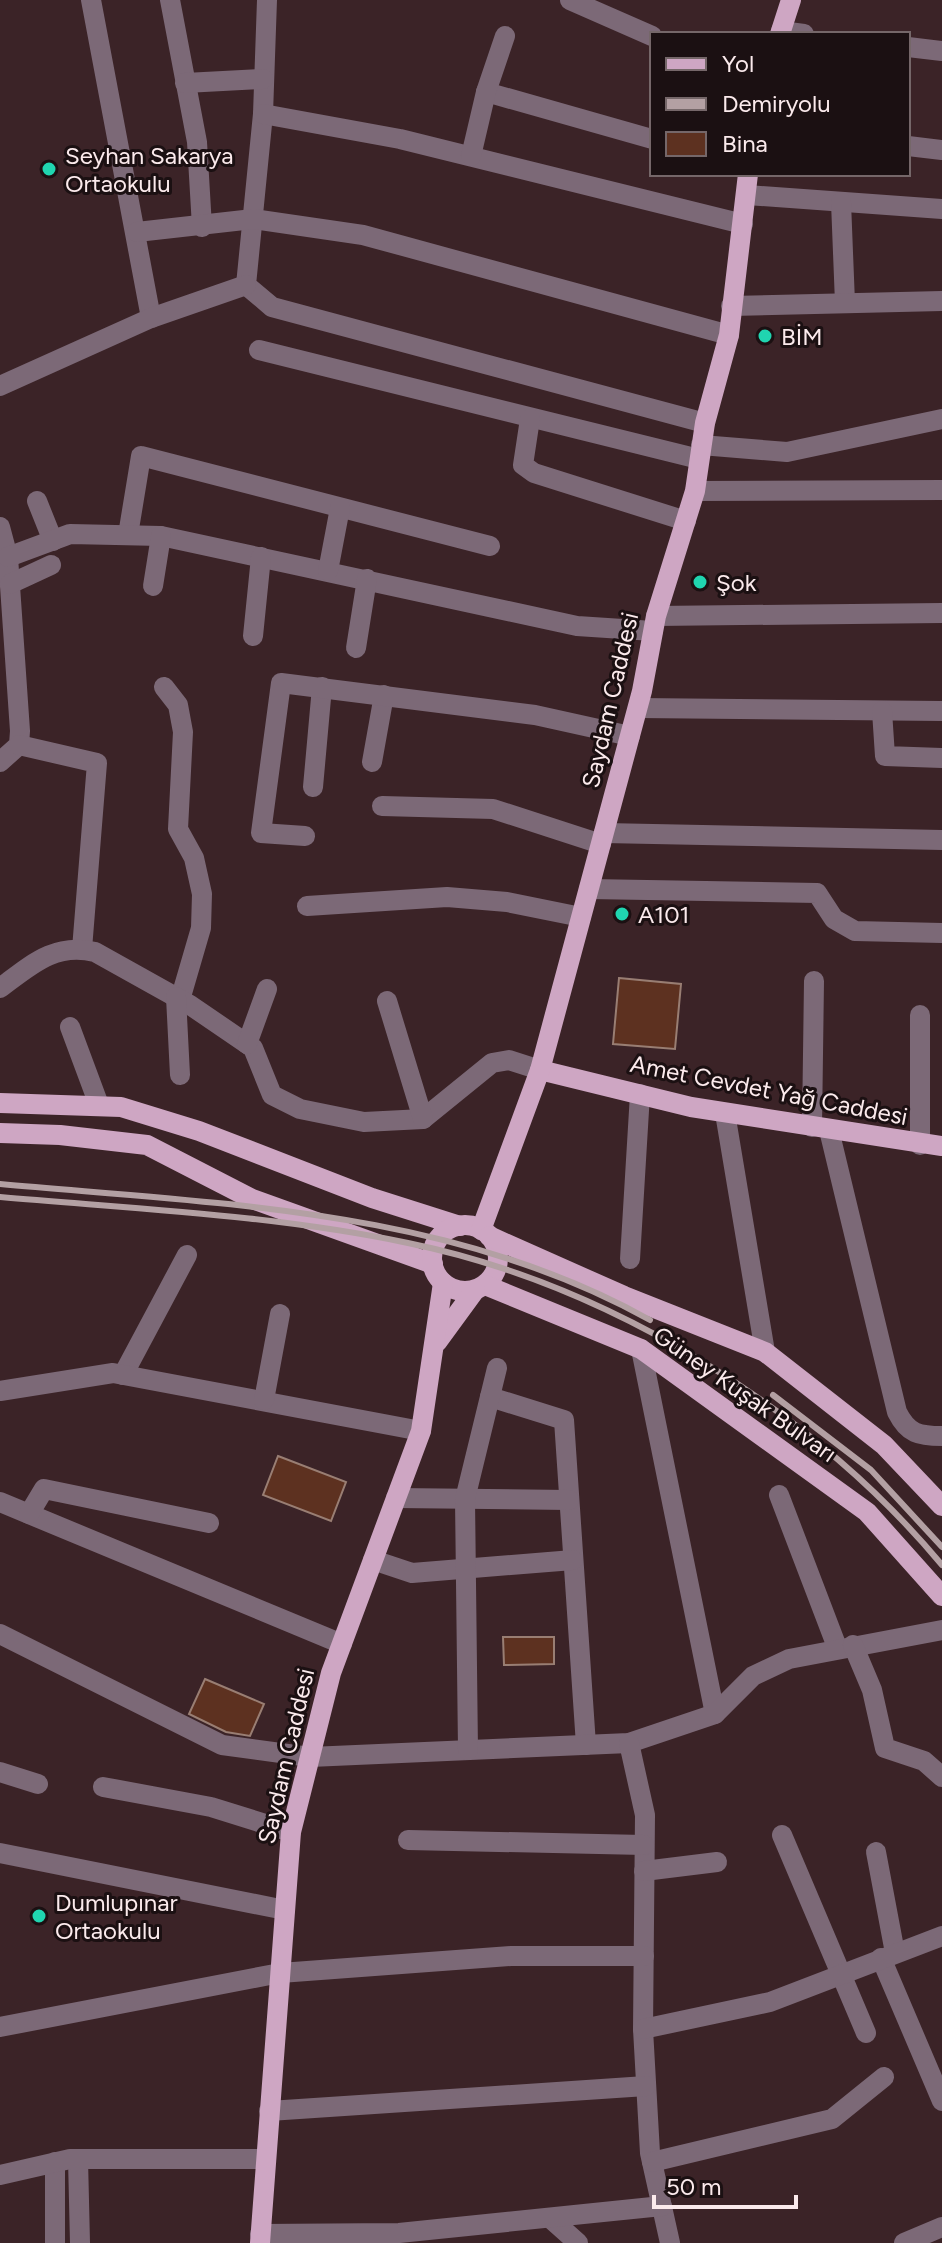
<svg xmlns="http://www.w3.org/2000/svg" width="942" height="2243" viewBox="0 0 942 2243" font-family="Figtree,sans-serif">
	<rect width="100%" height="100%" fill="#3b2327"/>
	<g fill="#5d3120" stroke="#997e73" stroke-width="2">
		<path d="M619 978 681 984 675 1049 613 1044Z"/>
		<path d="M278 1456 346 1482 331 1521 263 1495Z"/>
		<path d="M503 1637H554V1664L504 1665Z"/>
		<path d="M205 1679 264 1704 250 1736 226 1732 189 1714Z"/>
	</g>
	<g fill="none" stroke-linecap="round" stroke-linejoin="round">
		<g stroke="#7c6977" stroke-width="20">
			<path d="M91 0 151 318"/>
			<path d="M170 0 197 142 202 227"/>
			<path d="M267 0 263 114 246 285 272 307 705 423"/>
			<path d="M570 0 652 36"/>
			<path d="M781 31 804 34"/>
			<path d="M908 47 942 51"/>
			<path d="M185 83 263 79"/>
			<path d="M486 92 652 139"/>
			<path d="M263 114 400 139 743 224"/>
			<path d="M908 146 942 150"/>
			<path d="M471 156 486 92 505 36"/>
			<path d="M747 195 942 209"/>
			<path d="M841 202 845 303"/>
			<path d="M137 232 253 219 363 235 729 335"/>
			<path d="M731 306 942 301"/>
			<path d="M259 350 699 459"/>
			<path d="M0 386 151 318 246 285"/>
			<path d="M530 419 523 465 534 473 686 521"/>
			<path d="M701 445 787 452 942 419"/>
			<path d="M695 491 942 490"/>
			<path d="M37 501 53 541"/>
			<path d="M0 527 8 557 20 731 19 745 0 762"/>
			<path d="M128 535 141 456 490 546"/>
			<path d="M8 557 70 534 161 536 577 626 653 631"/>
			<path d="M328 571 340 508"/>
			<path d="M10 584 51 565"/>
			<path d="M153 586 161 536"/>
			<path d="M656 616 942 613"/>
			<path d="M253 636 261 557"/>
			<path d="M356 648 367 579"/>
			<path d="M164 687 178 705 183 732 178 829 194 858 202 894 201 928 180 1000"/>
			<path d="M638 708 942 711"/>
			<path d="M882 711 885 756 942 758"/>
			<path d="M19 745 97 763 82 949"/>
			<path d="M372 762 384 695"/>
			<path d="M313 787 322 687"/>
			<path d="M382 806 493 809 601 844"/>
			<path d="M604 833 942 840"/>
			<path d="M305 836 261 833 281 683 535 715 630 736"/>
			<path d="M589 889 817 893 834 919 855 931 942 933"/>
			<path d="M307 906 447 897 507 902 581 917"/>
			<path d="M0 988C31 965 55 942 95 952L190 1005 253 1048 272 1095 300 1109 364 1122 423 1119 492 1063 509 1060 540 1070"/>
			<path d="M176 997 180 1075"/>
			<path d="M387 1001 423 1119"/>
			<path d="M70 1027 99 1105"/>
			<path d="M247 1044 267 989"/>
			<path d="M725 1113 765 1352"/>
			<path d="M812 1127 814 981"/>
			<path d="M829 1130 897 1412C908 1434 919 1436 942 1436"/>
			<path d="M920 1145V1015"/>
			<path d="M630 1259 640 1094"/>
			<path d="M641 1349 715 1714"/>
			<path d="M123 1375 187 1255"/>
			<path d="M0 1391 113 1373 421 1431"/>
			<path d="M490 1397 564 1420 586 1745"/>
			<path d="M264 1400 280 1314"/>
			<path d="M779 1495 837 1647"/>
			<path d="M396 1498 569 1500"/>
			<path d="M0 1502 342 1644"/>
			<path d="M29 1514 44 1489 209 1523"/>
			<path d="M373 1560 412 1573 573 1560"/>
			<path d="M0 1634 222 1745 310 1757 629 1743 715 1714 753 1676 789 1659 942 1630"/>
			<path d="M853 1645 872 1690 885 1748 924 1761 942 1777"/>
			<path d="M629 1743 645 1815 643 2029 650 2153 670 2243"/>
			<path d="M468 1750 465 1499 497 1368"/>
			<path d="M0 1772 38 1784"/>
			<path d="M103 1787 211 1807 291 1832"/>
			<path d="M782 1835 866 2033"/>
			<path d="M408 1840 644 1845"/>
			<path d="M876 1852 895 1953"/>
			<path d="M0 1853 285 1910"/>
			<path d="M644 1871 717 1862"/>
			<path d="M881 1958 942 2101"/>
			<path d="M0 2027 280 1973 511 1956H644"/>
			<path d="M643 2029 770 2002 942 1936"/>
			<path d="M269 2111 646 2086"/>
			<path d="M78 2159 80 2243"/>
			<path d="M55 2162V2243"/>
			<path d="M652 2162 832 2119 884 2077"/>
			<path d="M0 2175 70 2159H265"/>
			<path d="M550 2218 578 2243"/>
			<path d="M260 2234 399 2233 662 2206"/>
			<path d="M904 2243 942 2227"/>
		</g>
		<g stroke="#cea6c3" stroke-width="20">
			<path d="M780 34 791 0"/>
			<path d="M540 1070 691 1107 942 1146"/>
			<path d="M0 1103 121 1107 199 1131 372 1198 460 1226"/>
			<path d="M0 1133 60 1135 147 1145 252 1199 433 1264"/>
			<circle cx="465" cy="1258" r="33"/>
			<path d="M481 1230 540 1070 642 691 656 616 695 491 705 423 729 335 748 174"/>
			<path d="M489 1236 624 1296 765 1352 884 1445 942 1506"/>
			<path d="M485 1285 641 1349 867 1512 942 1596"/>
			<path d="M437 1342 475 1290"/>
			<path d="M260 2243 291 1832 331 1673 421 1431 443 1283"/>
		</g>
		<g stroke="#b3a0a3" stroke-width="6">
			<path d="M0 1184C221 1204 452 1209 650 1320"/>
			<path d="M0 1197C136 1209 274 1215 408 1243 608 1284 812 1409 942 1565"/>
			<path d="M773 1395 871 1470 942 1547"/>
		</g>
	</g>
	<g fill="#20d5b0" stroke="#1b1012" stroke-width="3">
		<circle cx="49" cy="169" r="8"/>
		<circle cx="765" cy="336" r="8"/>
		<circle cx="700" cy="582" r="8"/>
		<circle cx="622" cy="914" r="8"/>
		<circle cx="39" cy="1916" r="8"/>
	</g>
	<g text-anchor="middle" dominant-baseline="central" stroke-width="6" stroke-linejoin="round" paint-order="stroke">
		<g font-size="24" fill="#fbeaec" stroke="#1b1012" text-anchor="start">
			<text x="65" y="155">Seyhan Sakarya<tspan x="65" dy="28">Ortaokulu</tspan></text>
			<text x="781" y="336">BİM</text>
			<text x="716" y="582">Şok</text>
			<text x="638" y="914">A101</text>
			<text x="55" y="1902">Dumlupınar<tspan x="55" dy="28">Ortaokulu</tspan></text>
		</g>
		<g font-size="24" fill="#fbeaec" stroke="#1b1012">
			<text transform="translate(610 700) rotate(-77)">Saydam Caddesi</text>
			<text transform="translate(769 1090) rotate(11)">Amet Cevdet Yağ Caddesi</text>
			<text transform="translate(745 1394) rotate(35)">Güney Kuşak Bulvarı</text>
			<text transform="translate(286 1756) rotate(-77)">Saydam Caddesi</text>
		</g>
	</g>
	<rect x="650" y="32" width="260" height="144" fill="#1b1012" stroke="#756769" stroke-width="2"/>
	<rect x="666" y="58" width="40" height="12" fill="#cea6c3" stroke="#756769" stroke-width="2"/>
	<text x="722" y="72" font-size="24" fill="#fbeaec">Yol</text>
	<rect x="666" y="98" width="40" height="12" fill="#b3a0a3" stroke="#756769" stroke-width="2"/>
	<text x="722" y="112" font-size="24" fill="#fbeaec">Demiryolu</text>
	<rect x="666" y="132" width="40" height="24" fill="#5d3120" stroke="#756769" stroke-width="2"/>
	<text x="722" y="152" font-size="24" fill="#fbeaec">Bina</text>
	<path d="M654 2195v12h142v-12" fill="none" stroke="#fbeaec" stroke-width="4"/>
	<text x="666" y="2195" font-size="24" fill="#fbeaec" stroke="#1b1012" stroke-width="6" paint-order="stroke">50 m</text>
</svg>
